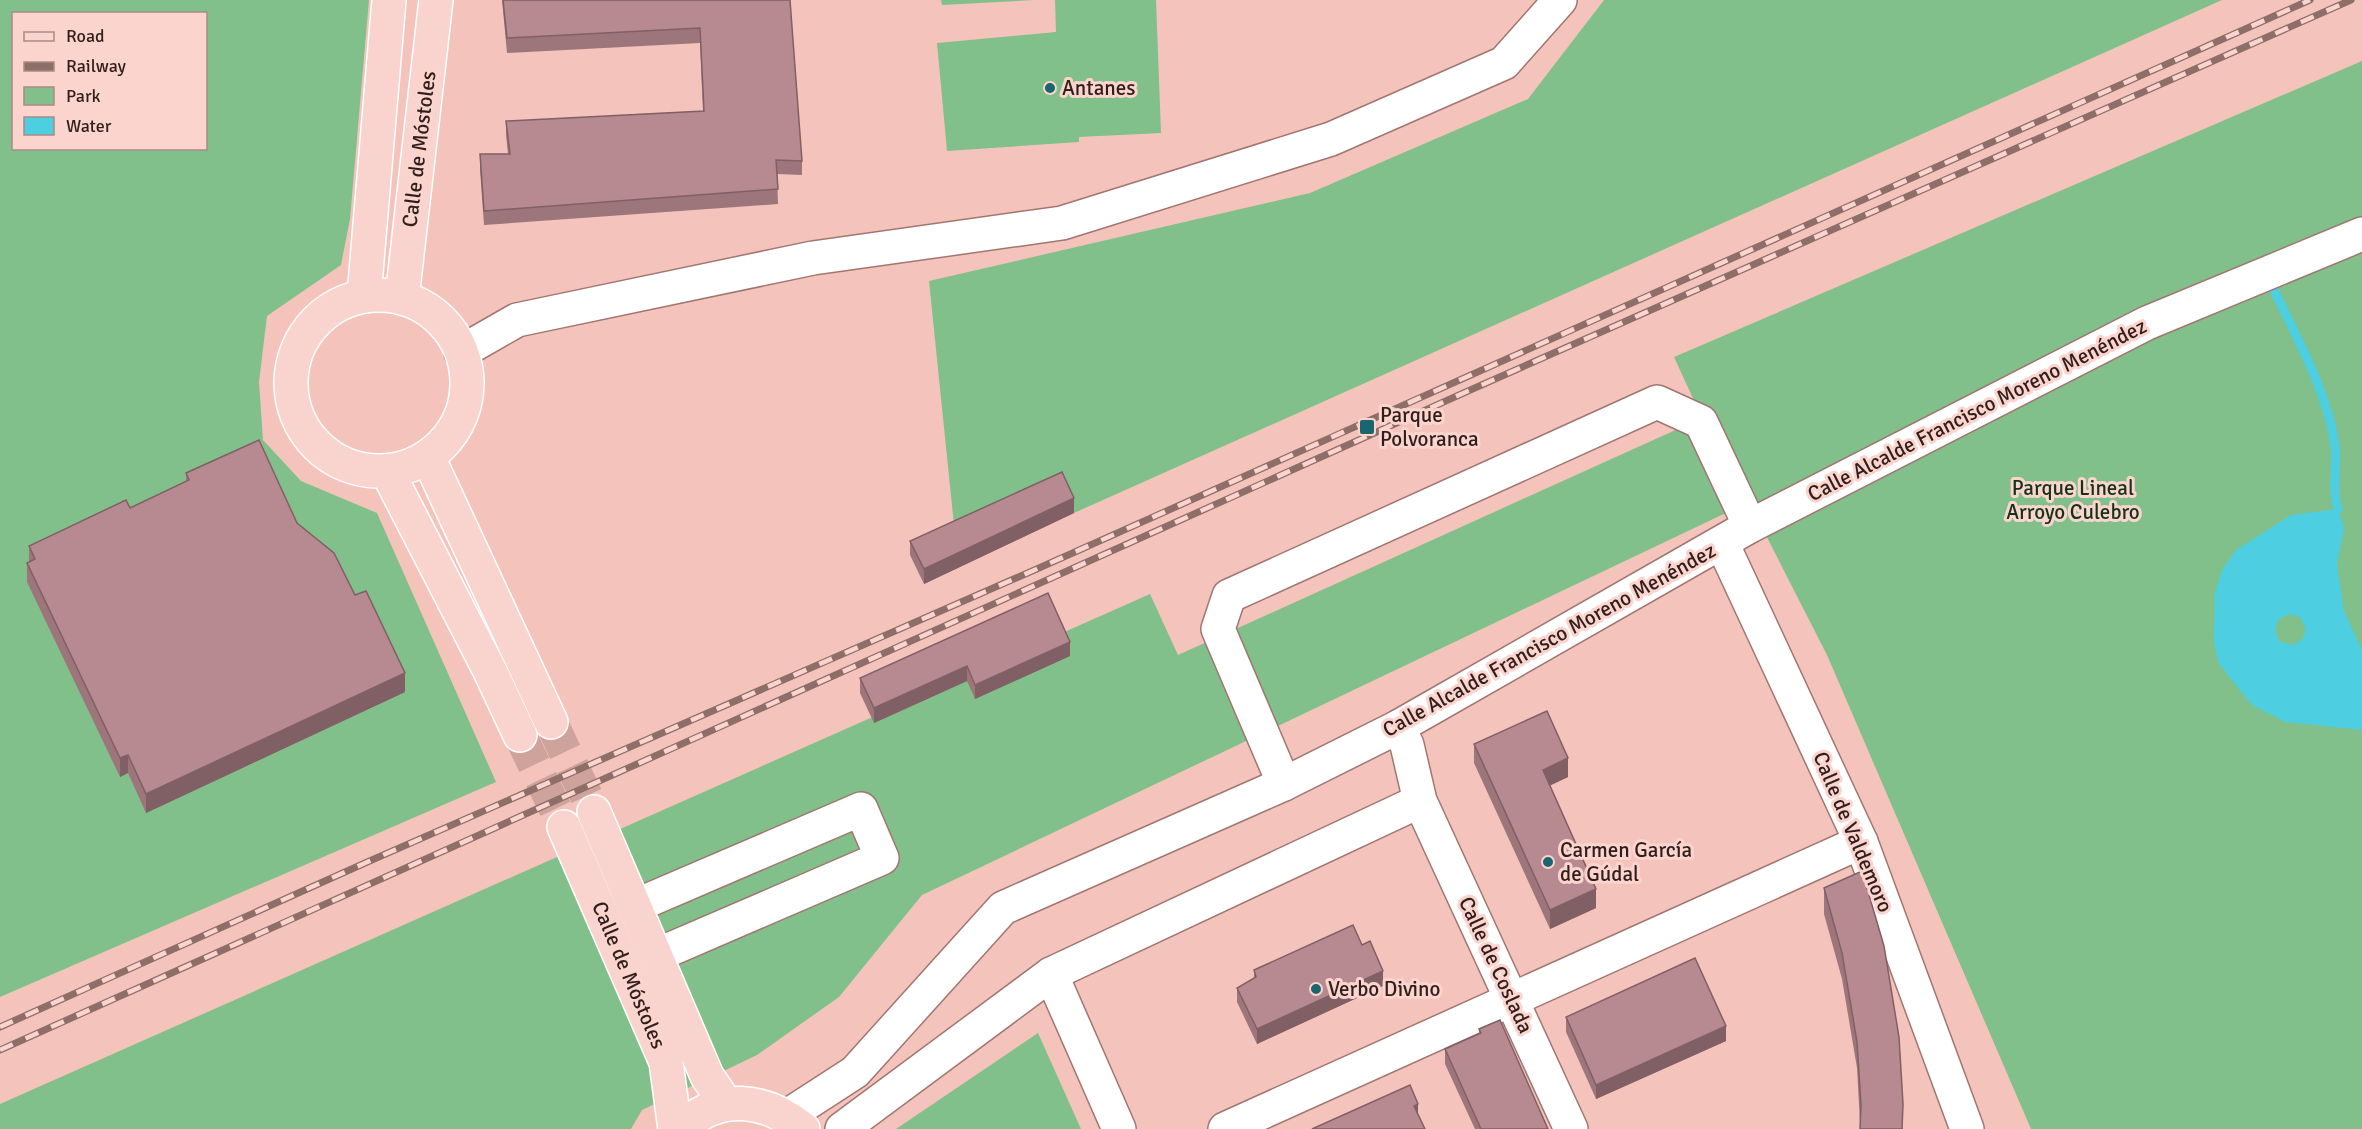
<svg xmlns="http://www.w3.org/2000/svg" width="2362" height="1129" viewBox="0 0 2362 1129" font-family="Signika,sans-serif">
	<rect width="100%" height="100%" fill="#f4c4bc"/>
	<g fill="#81c08b" fill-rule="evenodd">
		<path d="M0 0H369L350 219 341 265 267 316 259 382 263 440 301 481 377 513 496 782 0 997ZM14 14H206V148H14Z"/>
		<path d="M941 0H1035L942 5Z"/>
		<path d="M1055 0H1156L1161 133 1079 137V142L947 151 937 43 1056 32Z"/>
		<path d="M1604 0H2222L1074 513 1063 487 955 535 929 281 1310 193 1528 99Z"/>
		<path d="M2362 61V1129H2031L1827 655 1749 502 922 895 839 997 757 1055 642 1110 631 1129H0V1104L1150 594 1178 655 1702 418 1674 357Z"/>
		<path d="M1038 1033 1081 1129H896Z"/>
	</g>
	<path fill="#4dcee1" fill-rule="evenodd" d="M2338 509 2344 528 2337 564 2344 611 2362 650V730L2285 722 2252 705 2219 664 2214 643 2215 593 2222 570 2236 550 2291 515ZM2289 614 2300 617 2306 629 2302 640 2291 645 2279 641 2275 630 2279 619Z"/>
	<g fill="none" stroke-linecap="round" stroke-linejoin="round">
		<path stroke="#4dcee1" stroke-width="9" d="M2272 286C2295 335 2327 390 2335 445 2338 466 2331 487 2338 509L2332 518"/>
		<g stroke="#cda39c" stroke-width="33" stroke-dasharray="33 16" stroke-linecap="butt">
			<path d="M551 722 594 812"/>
			<path d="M520 735 564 827"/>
		</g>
		<defs>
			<g id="minor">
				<path d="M461 352 517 320 813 258 1062 223 1331 139 1504 63 1560 0"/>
				<path d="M1722 543 1861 842 1967 1129"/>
				<path d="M1398 727 1407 745 1420 801 1571 1129"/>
				<path d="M1284 784 1218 629 1229 596 1657 402 1701 422 1750 526"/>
				<path d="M635 906 861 809 882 858 657 955"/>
				<path d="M1051 974 1119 1129"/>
				<path d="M787 1116 855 1072 1003 908 1284 784 1398 727 1750 526 2147 323 2362 234"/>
				<path d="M842 1129 1051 974 1420 801"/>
				<path d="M1225 1129 1861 842"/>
			</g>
			<g id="major">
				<circle cx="379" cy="383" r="88"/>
				<path d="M364 296 389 0"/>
				<path d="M402 298 436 0"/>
				<path d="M428 457 551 722"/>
				<path d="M387 471 490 671 520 735"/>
				<path d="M594 812 707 1076 726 1104"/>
				<path d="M564 827 666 1062 675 1129"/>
				<path d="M681 1129C718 1092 765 1098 803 1129"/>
			</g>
		</defs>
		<use href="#minor" stroke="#a17670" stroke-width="36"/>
		<use href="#major" stroke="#fff" stroke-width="36"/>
		<use href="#minor" stroke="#fff" stroke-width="33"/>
		<use href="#major" stroke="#f9d3cd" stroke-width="33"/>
		<defs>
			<g id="rail">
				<path d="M0 1027 365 863 1039 568 2310 0"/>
				<path d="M0 1050 1468 391 2351 0"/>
			</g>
		</defs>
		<use href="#rail" stroke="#8e6e69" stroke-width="7"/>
		<use href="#rail" stroke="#fbd4cd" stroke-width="4.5" stroke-dasharray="14" stroke-linecap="butt"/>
	</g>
	<g fill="#9d767c">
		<path d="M502 0H790L802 161V175L777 174 778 204 484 225 480 169V154H508L506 135V121L703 111 700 43 507 53Z"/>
		<path d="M186 473 297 523 405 692 146 813 128 773 120 777 27 582V563L29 562V546L130 508 186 482Z"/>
		<path d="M1074 513 924 584 910 555V541Z"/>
		<path d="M1070 656 975 699 967 681 874 723 860 693V678Z"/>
		<path d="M1474 744 1568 777 1550 785 1596 908 1550 929 1474 763Z"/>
		<path d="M1824 888 1903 1129 1860 1123 1857 1068 1842 979 1824 914Z"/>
		<path d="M1362 945 1383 986 1257 1044 1237 1002V988L1254 979V970Z"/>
		<path d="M1566 1017 1726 1041 1596 1099 1566 1032Z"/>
		<path d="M1479 1029 1548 1129H1475L1445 1064V1049L1479 1034Z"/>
	</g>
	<g fill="#806065">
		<path d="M1074 498V513L924 584V569Z"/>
		<path d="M1070 642V656L975 699V685Z"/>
		<path d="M967 666V681L874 723V708Z"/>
		<path d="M405 673V692L146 813V794Z"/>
		<path d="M128 755V773L120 777V758Z"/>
		<path d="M1568 758V777L1543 789V770Z"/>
		<path d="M1596 889V908L1550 929V910Z"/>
		<path d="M1383 971V986L1257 1044V1029Z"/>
		<path d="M1726 1026V1041L1596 1099V1085Z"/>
		<path d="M1418 1104V1118L1414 1106Z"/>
	</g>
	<g fill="#b78990" stroke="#806065" stroke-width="1.5">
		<path d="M503 0H790L802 161 776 160 778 189 484 211 480 154H510L506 121 704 111 700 28 507 38Z"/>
		<path d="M259 440 297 523 334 553 355 595 366 591 405 673 146 794 128 755 120 758 27 563 35 559 29 546 126 500 130 508 189 480 186 473Z"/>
		<path d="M1062 472 1074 498 924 569 910 541Z"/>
		<path d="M1048 593 1070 642 975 685 967 666 874 708 860 678Z"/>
		<path d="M1547 711 1568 758 1543 770 1596 889 1550 910 1474 744Z"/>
		<path d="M1862 871 1884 946 1899 1037 1903 1104 1902 1129H1860L1861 1105 1857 1042 1842 953 1824 888Z"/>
		<path d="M1353 925 1362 945 1370 941 1383 971 1257 1029 1237 988 1256 977 1254 970Z"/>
		<path d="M1695 958 1726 1026 1596 1085 1566 1017Z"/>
		<path d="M1500 1020 1548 1129H1481L1445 1049 1481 1033 1479 1029Z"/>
		<path d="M1410 1085 1418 1104 1414 1106 1425 1129H1312Z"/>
	</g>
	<g fill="#1a6670" stroke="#fbd4cd" stroke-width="2">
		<circle cx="1050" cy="88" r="6"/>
		<rect x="1359" y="419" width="16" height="16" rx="3"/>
		<circle cx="1548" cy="862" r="6"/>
		<circle cx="1316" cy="989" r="6"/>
	</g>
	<g text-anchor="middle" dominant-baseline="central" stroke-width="6" stroke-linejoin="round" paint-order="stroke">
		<g font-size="21" fill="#301e1c" stroke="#fbd4cd" text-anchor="start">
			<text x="1062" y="88">Antanes</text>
			<text x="1380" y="415">Parque<tspan x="1380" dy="24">Polvoranca</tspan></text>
			<text x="1560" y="850">Carmen García<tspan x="1560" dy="24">de Gúdal</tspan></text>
			<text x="1328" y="989">Verbo Divino</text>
		</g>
		<g font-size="21" fill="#301e1c" stroke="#fbd4cd">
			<text transform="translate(419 149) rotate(-83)">Calle de Móstoles</text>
			<text transform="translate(1977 410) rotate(-27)">Calle Alcalde Francisco Moreno Menéndez</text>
			<text transform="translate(1549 640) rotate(-29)">Calle Alcalde Francisco Moreno Menéndez</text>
			<text transform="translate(1853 832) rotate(67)">Calle de Valdemoro</text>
			<text transform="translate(1496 965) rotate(65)">Calle de Coslada</text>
			<text transform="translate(629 975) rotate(67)">Calle de Móstoles</text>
		</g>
		<g font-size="21" fill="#13321a" stroke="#fbd4cd">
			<text x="2073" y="488">Parque Lineal<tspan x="2073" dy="24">Arroyo Culebro</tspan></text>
		</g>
	</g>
	<rect x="12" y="12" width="195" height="138" fill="#fbd4cd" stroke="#aa8b86" stroke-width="1.5"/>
	<rect x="24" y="32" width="30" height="9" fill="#f9d3cd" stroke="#aa8b86" stroke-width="1.5"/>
	<text x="66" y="42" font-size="18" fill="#301e1c">Road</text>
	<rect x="24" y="62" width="30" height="9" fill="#8e6e69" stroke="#aa8b86" stroke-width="1.5"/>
	<text x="66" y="72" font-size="18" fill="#301e1c">Railway</text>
	<rect x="24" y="87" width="30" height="18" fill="#81c08b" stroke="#aa8b86" stroke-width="1.5"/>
	<text x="66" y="102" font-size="18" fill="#301e1c">Park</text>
	<rect x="24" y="117" width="30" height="18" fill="#4dcee1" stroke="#aa8b86" stroke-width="1.5"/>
	<text x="66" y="132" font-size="18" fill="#301e1c">Water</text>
</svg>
